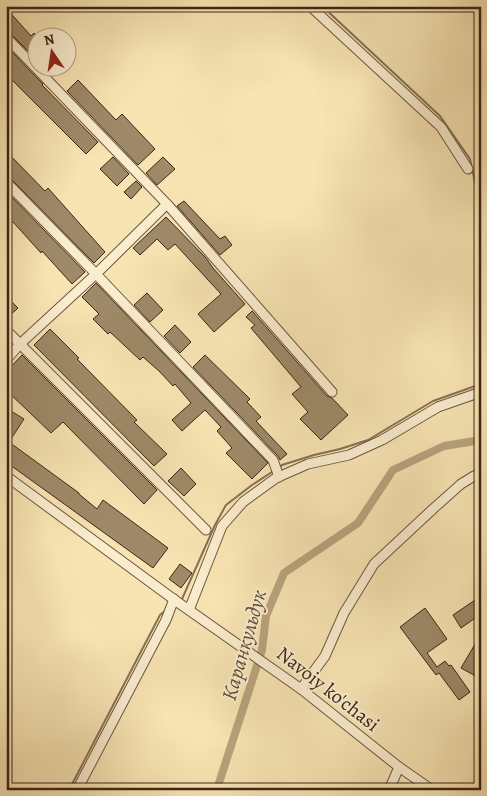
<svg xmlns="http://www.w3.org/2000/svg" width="487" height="796" viewBox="0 0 487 796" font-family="Alegreya,serif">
	<rect width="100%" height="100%" fill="#f8e4b3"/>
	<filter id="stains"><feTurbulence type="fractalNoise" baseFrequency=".004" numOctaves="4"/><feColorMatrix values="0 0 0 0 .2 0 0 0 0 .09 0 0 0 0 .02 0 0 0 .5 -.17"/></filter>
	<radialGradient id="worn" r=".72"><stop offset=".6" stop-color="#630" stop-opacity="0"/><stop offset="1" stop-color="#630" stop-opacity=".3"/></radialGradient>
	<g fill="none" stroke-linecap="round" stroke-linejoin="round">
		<g stroke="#867155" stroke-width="2">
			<path d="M322 6 440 116 470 159 481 210"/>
			<path d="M279 468 282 465 314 455 340 449 368 440 433 401 481 384"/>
			<path d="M180 600 182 599 215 525 226 505 252 485 275 470"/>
			<path d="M69 790 160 615 166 610"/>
		</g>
		<path stroke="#b8a37e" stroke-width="8" d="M219 790V783L262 650 266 616 284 573 358 523 393 470 444 446 481 440"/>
	</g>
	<g fill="#9e8968" stroke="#3c2617">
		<path d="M6 8 31 36 34 33 38 37V61L10 33 6 31Z"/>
		<path d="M6 46 43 84 42 85 98 142 86 154 12 80V79L6 73Z"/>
		<path d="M78 80 116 120 122 114 155 149 138 165 67 91Z"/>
		<path d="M6 151 45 191 48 188 105 252 94 263 10 178 6 176Z"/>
		<path d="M113 157 129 174 117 186 100 169Z"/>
		<path d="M163 157 175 169 157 185 146 173Z"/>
		<path d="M136 181 142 187 131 199 124 192Z"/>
		<path d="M6 191 85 272 72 284 42 251 41 253 13 222 12 223 6 217Z"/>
		<path d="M184 201 220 239 225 236 232 245 220 255 177 206Z"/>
		<path d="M166 217 206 258 213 268 245 304 214 332 198 314 221 294 175 244 168 250 157 239 140 255 133 248Z"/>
		<path d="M96 283 268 463 252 479 226 453 232 448 217 431 221 427 205 410 182 431 172 420 191 403 175 384 173 386 159 371 143 357 140 360 110 332 108 334 93 319 99 314 82 297Z"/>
		<path d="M147 293 163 310 150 322 134 305Z"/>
		<path d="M6 296 18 308 6 319Z"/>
		<path d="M252 311 327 396 332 398 348 415 321 440 300 419 308 412 292 394 301 387 251 328 255 325 246 317Z"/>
		<path d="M175 325 191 342 180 353 164 336Z"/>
		<path d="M50 329 79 358 77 359 137 420 134 422 167 454 154 466 34 345Z"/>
		<path d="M22 355 157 490 144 504 63 422 51 433 6 390V372Z"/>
		<path d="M205 355 250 399 247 402 261 417 256 421 287 454 280 460 278 456 193 367Z"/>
		<path d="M6 408 24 419 9 442 79 493V494L97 509 103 500 168 548 153 568 6 462Z"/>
		<path d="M181 468 196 484 184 496 168 481Z"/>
		<path d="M180 564 192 573 181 588 169 579Z"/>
		<path d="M481 596V614L461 628 453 615Z"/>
		<path d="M425 608 447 639 427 653 437 667 445 661 449 666 451 665 470 692 459 700 439 673 436 675 400 627Z"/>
		<path d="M481 634V679L461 668Z"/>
	</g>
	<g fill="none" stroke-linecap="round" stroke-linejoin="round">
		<defs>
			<g id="minor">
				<path d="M310 6 441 127 468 169"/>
				<path d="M6 37 167 204 332 392"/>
				<path d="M6 182 96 274 273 460 279 477"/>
				<path d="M6 330 206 530"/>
				<path d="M6 360 20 344 96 274 167 204"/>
				<path d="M6 476 176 601 301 689 399 767 432 790"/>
				<path d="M189 610 222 526 243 502 276 478 308 464 349 455 382 440 438 407 481 392"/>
				<path d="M301 689 325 656 344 613 374 564 434 508 461 484 474 476 481 474"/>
				<path d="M77 790 166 620 174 599"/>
				<path d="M389 790 399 767"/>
			</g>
		</defs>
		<use href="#minor" stroke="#6b563e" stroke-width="11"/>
		<use href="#minor" stroke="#faedce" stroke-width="9"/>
	</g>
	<g text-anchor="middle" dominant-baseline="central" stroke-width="4" stroke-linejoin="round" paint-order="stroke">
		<g font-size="20" fill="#3c2617" stroke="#faedce">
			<text transform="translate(328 689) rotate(38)">Navoiy ko'chasi</text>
		</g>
		<g font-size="21" font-style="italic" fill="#614c36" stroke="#faedce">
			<text transform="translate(244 645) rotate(-74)">Каранкульдук</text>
		</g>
	</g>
	<rect width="487" height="796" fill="none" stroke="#f8e4b3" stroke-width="25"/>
	<rect x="8" y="8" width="472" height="781" fill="none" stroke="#3c2617" stroke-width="2.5"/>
	<rect x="12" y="12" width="462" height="771" fill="none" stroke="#3c2617"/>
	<g transform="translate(52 52) rotate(347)"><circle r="24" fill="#faedce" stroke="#ae9d85"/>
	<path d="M0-4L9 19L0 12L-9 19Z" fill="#8f2418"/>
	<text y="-8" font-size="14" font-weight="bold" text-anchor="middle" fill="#3c2617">N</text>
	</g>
	<rect width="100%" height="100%" filter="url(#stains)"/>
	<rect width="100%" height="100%" fill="url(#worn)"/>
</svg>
